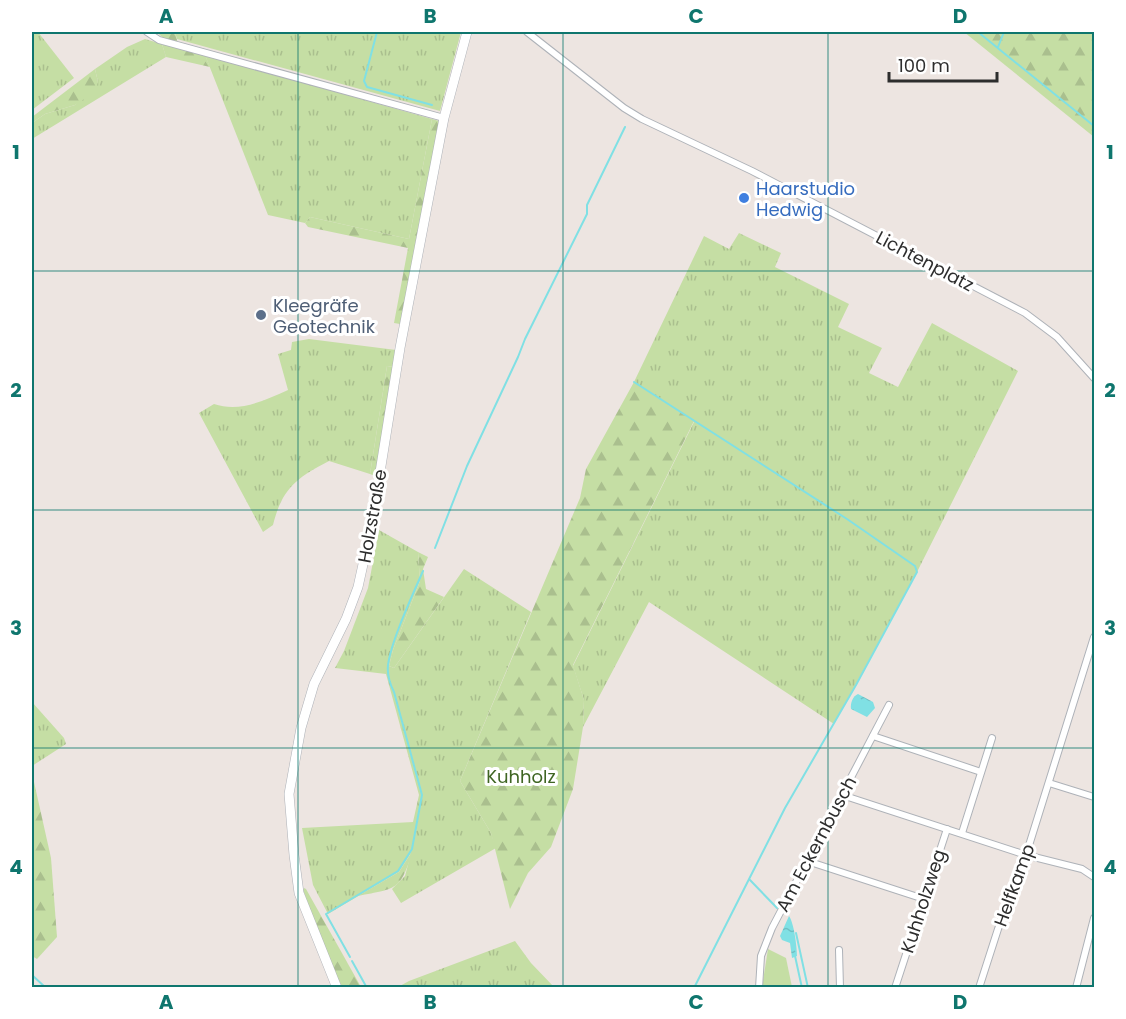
<svg xmlns="http://www.w3.org/2000/svg" width="1126" height="1019" viewBox="0 0 1126 1019" font-family="Poppins,sans-serif">
	<defs>
		<pattern id="grass-tufts" width="24" height="20" patternUnits="userSpaceOnUse" patternTransform="scale(1.5)"><rect width="24" height="20" fill="#c5dea4"/><path d="M3 7l-1-3M5 7V3M7 7l1-3M15 17l-1-3M17 17v-4M19 17l1-3" fill="none" stroke="#aabf8e"/></pattern>
		<pattern id="forest-firs" width="22" height="20" patternUnits="userSpaceOnUse" patternTransform="scale(1.5)"><rect width="22" height="20" fill="#c5dea4"/><path d="M5 1l3.5 6h-7zM16 11l3.5 6h-7z" fill="#aabf8e"/></pattern>
		<pattern id="water-ripples" width="26" height="14" patternUnits="userSpaceOnUse" patternTransform="scale(1.5)"><rect width="26" height="14" fill="#80e0e4"/><path d="M2 4q2-2 4 0t4 0M15 11q2-2 4 0t4 0" fill="none" stroke="#6fc0c4"/></pattern>
	</defs>
	<rect width="100%" height="100%" fill="#ede5e1"/>
	<g fill="url(#grass-tufts)">
		<path d="M32 32H38L74 78 32 110Z"/>
		<path d="M175 32H461L440 111 177 39Z"/>
		<path d="M145 39 162 44 166 57 32 139V123L45 114 75 105 98 82 95 69 127 47Z"/>
		<path d="M205 55 432 119 409 239 310 217 305 223 268 215Z"/>
		<path d="M739 233 781 253 775 267 849 304 838 327 882 348 869 373 898 387 932 323 1018 371 917 572 834 724 649 602 583 727 584 700 573 666 694 422 634 382 704 236 729 249Z"/>
		<path d="M309 339 396 350 393 367 387 366 370 474 329 461C296 478 282 489 273 525L263 532 199 413 214 404C240 413 265 400 288 390L278 354 291 350 292 342Z"/>
		<path d="M379 530 418 552 420 581 393 650 389 666 394 668 464 569 531 612 460 781 491 833 496 848 401 903 392 889 405 876 411 853 399 872 328 914 313 885 302 828 413 822 419 795 386 674 335 668 344 651 368 588Z"/>
		<path d="M32 702 64 738 66 744 32 766Z"/>
		<path d="M515 941 531 963 554 987H398L409 981Z"/>
	</g>
	<g fill="url(#forest-firs)">
		<path d="M157 32H175L179 48 205 55 210 67 166 57 162 44V37Z"/>
		<path d="M964 32H1094V137Z"/>
		<path d="M95 69 98 82 95 92 75 105 45 114 32 123V117Z"/>
		<path d="M432 119 439 121 400 324 394 323 408 248 308 227 305 223 310 217 409 239Z"/>
		<path d="M387 366 393 367 375 476 370 474Z"/>
		<path d="M634 382 694 421 573 665 584 700 583 727 573 789 551 847 528 873 510 909 491 833 460 781 580 498 586 469Z"/>
		<path d="M418 552 428 557 423 569 426 589 444 597 394 668 389 666 393 650 420 581Z"/>
		<path d="M32 773 51 858 57 937 37 959 32 956Z"/>
		<path d="M413 850C400 891 398 888 358 896L399 872Z"/>
		<path d="M304 888 306 889 361 987H342L330 963 303 890Z"/>
	</g>
	<path fill="#c5dea4" d="M768 949 786 958 792 987H762Z"/>
	<g fill="url(#water-ripples)">
		<path d="M858 694 873 702 875 708 867 717 851 709C850 703 853 696 858 694Z"/>
		<path d="M789 916C794 923 797 947 797 956L792 958 790 943 782 940 780 936Z"/>
	</g>
	<g fill="none" stroke-linecap="round" stroke-linejoin="round">
		<g stroke="#80e0e4" stroke-width="2">
			<path d="M377 32 364 81 367 87 432 105"/>
			<path d="M978 32 1094 126"/>
			<path d="M998 47 1004 32"/>
			<path d="M634 382 847 519 915 566 917 572 856 685 785 808 694 988"/>
			<path d="M435 548 467 466 518 357 525 339 587 214V205L625 127"/>
			<path d="M750 880 777 908"/>
			<path d="M796 933 808 988"/>
			<path d="M795 956 802 988"/>
			<path d="M350 957 326 914 398 871 412 849 422 795 394 692C390 684 387 674 388 665 391 641 413 594 423 571"/>
			<path d="M352 961 367 988"/>
			<path d="M32 975 46 988"/>
		</g>
		<defs>
			<g id="minor">
				<path d="M147 32 159 40 444 118"/>
				<path d="M527 32 624 108 642 119 752 171 1025 313 1057 337 1094 378"/>
				<path d="M873 736 981 772"/>
				<path d="M1049 783 1094 797"/>
				<path d="M842 795 1026 855 1082 869 1094 877"/>
				<path d="M962 833 992 738"/>
				<path d="M807 861 924 899"/>
				<path d="M839 950 840 988"/>
				<path d="M759 988 761 956 772 928 889 705"/>
				<path d="M895 988 947 829"/>
				<path d="M979 988 998 929 1026 855 1094 637"/>
				<path d="M1076 988 1094 918"/>
			</g>
			<path id="secondary" d="M337 988 299 893 294 855 289 794 301 728 314 684 346 619 358 587 371 528 400 348 444 118 467 32"/>
		</defs>
		<use href="#minor" stroke="#aeb2b8" stroke-width="8"/>
		<use href="#secondary" stroke="#aeb2b8" stroke-width="10"/>
		<use href="#minor" stroke="#fff" stroke-width="6"/>
		<use href="#secondary" stroke="#fff" stroke-width="9"/>
	</g>
	<path fill="none" stroke="#0f766e" stroke-width="1.5" stroke-opacity="0.55" d="M298 32V988M563 32V988M828 32V988M32 271H1094M32 510H1094M32 748H1094"/>
	<circle fill="#3f7fe0" stroke="#fff" stroke-width="2" cx="744" cy="198" r="6"/>
	<circle fill="#5c6f8a" stroke="#fff" stroke-width="2" cx="261" cy="315" r="6"/>
	<g text-anchor="middle" dominant-baseline="central" stroke-width="6" stroke-linejoin="round" paint-order="stroke">
		<g font-size="18" fill="#366cbe" stroke="#fff" text-anchor="start">
			<text x="756" y="188">Haarstudio<tspan x="756" dy="21">Hedwig</tspan></text>
		</g>
		<g font-size="18" fill="#2d2d2d" stroke="#fff">
			<text transform="translate(925 261) rotate(28)">Lichtenplatz</text>
			<text transform="translate(372 516) rotate(-80)">Holzstraße</text>
			<text transform="translate(816 844) rotate(-62)">Am Eckernbusch</text>
			<text transform="translate(1014 885) rotate(-70)">Helfkamp</text>
			<text transform="translate(923 901) rotate(-72)">Kuhholzweg</text>
		</g>
		<g font-size="18" fill="#4e5e75" stroke="#fff" text-anchor="start">
			<text x="273" y="305">Kleegräfe<tspan x="273" dy="21">Geotechnik</tspan></text>
		</g>
		<g font-size="18" fill="#3f6523" stroke="#fff">
			<text x="521" y="776">Kuhholz</text>
		</g>
	</g>
	<rect width="1126" height="1019" fill="none" stroke="#ffffff" stroke-width="66"/>
	<path d="M889 72v9h108v-9" fill="none" stroke="#2d2d2d" stroke-width="3"/>
	<text x="898" y="72" font-size="18" fill="#2d2d2d" stroke="#ffffff" stroke-width="4.5" paint-order="stroke">100 m</text>
	<rect x="33" y="33" width="1060" height="953" fill="none" stroke="#0f766e" stroke-width="2"/>
	<g font-size="20" text-anchor="middle" font-weight="bold" fill="#0f766e">
		<text x="166" y="23">A</text>
		<text x="430" y="23">B</text>
		<text x="696" y="23">C</text>
		<text x="960" y="23">D</text>
		<text x="16" y="159">1</text>
		<text x="1110" y="159">1</text>
		<text x="16" y="397">2</text>
		<text x="1110" y="397">2</text>
		<text x="16" y="635">3</text>
		<text x="1110" y="635">3</text>
		<text x="16" y="874">4</text>
		<text x="1110" y="874">4</text>
		<text x="166" y="1009">A</text>
		<text x="430" y="1009">B</text>
		<text x="696" y="1009">C</text>
		<text x="960" y="1009">D</text>
	</g>
</svg>
